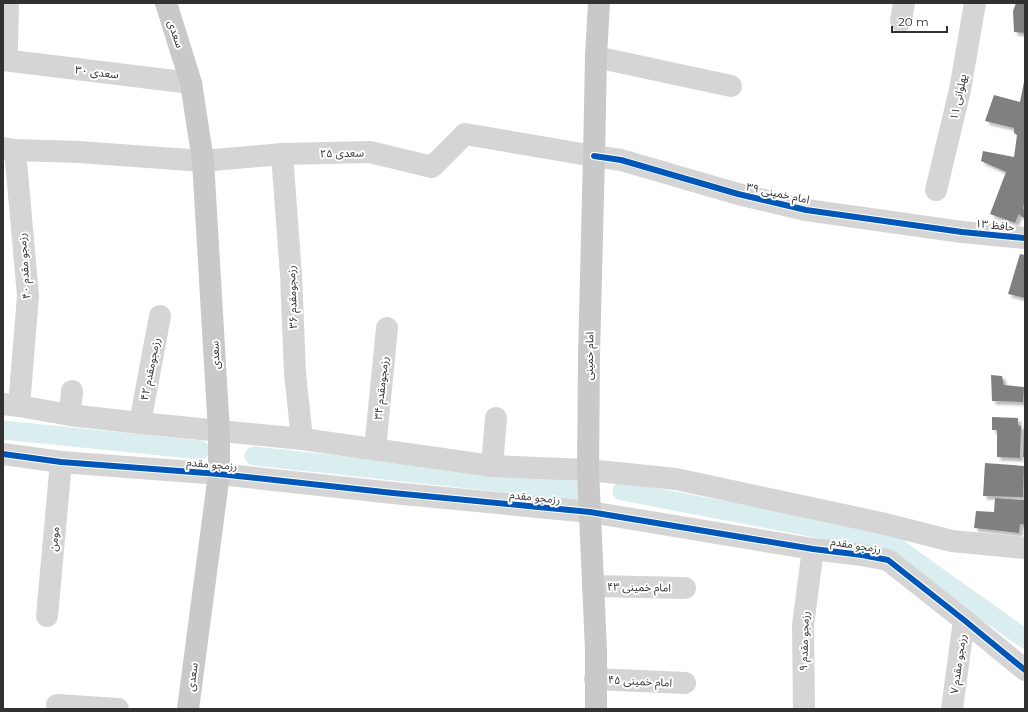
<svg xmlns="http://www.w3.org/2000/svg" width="1028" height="712" viewBox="0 0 1028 712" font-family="Montserrat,'Noto Sans Arabic',sans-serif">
	<defs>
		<filter id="shadow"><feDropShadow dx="3.5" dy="3.5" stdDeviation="1" flood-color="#0004"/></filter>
	</defs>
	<rect width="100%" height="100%" fill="#fff"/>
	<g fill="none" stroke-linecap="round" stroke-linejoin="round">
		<g stroke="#daeef0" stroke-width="19">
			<path d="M3 430 200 450"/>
			<path d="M254 456 580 491"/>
			<path d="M622 491 889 542 1025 639"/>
		</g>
	</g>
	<g fill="#808080" filter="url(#shadow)">
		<path d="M1016 3H1025V33L1014 32 1013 11Z"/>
		<path d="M1024 82 1025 196 1023 211 1025 205V218L1022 217 1019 214 1015 223 990 214 1006 172 981 161 983 151 1014 157 1017 135 1014 133V128L985 121 994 95 1020 102Z"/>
		<path d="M1020 254 1025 255V298L1008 294Z"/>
		<path d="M991 375 1002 376 1004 385 1024 387 1023 402 992 401Z"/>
		<path d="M992 417 1018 418V425L1021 426 1020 458 997 457V430H992Z"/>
		<path d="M1024 423H1025V457H1023Z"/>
		<path d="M985 463 1024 466 1023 497 983 496Z"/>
		<path d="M1024 497H1025V525L1020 524 1019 533 974 528 976 511 994 512 995 498 1024 500Z"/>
	</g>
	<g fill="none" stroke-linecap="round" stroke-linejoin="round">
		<g stroke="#d5d5d5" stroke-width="22">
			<path d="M901 21 904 3"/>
			<path d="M3 56 7 48 8 3"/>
			<path d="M596 57 731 86"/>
			<path d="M3 60 191 83"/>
			<path d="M3 148 15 150 79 152 203 161 282 154 370 152 432 167 465 134 594 156 621 160 738 194 806 210 962 232 1003 236 1025 238"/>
			<path d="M15 150 28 296 19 406"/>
			<path d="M282 154 291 275 295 373 302 439"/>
			<path d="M936 190 960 90 975 3"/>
			<path d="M3 404 19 406 70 415 140 423 302 439 492 466 588 470 676 479 881 523 952 541 1025 548"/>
			<path d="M70 415 72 391"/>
			<path d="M140 423 160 316"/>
			<path d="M375 449 387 328"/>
			<path d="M3 454 61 462 219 474 393 493 590 512 813 549 862 555 888 560 964 620 1025 670"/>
			<path d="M492 466 496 418"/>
			<path d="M593 586 685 588"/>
			<path d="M47 616 61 462"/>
			<path d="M595 679 685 683"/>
			<path d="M57 705 118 709"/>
			<path d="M804 709 803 625 813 549"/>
			<path d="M952 709 964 620"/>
		</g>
		<g stroke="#c9c9c9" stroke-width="22">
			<path d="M166 3 191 83 203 161 219 432V474L188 709"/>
			<path d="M596 709V650L588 470 589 356 594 156 596 57 599 3"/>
		</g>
		<defs>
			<g id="cycleway">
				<path d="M594 156 621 160 738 194 806 210 962 232 1003 236 1025 238"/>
				<path d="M3 454 61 462 219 474 393 493 590 512 813 549 862 555 888 560 964 620 1025 670"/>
			</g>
		</defs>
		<use href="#cycleway" stroke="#fff" stroke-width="8"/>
		<use href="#cycleway" stroke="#0057b8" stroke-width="6"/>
	</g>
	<g text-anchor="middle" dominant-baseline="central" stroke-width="4" stroke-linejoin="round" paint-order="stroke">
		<g font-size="11" fill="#313131" stroke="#fff">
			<text transform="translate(176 34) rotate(72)">سعدی</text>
			<text transform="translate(97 72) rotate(7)">سعدی ۳۰</text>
			<text transform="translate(958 97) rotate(-78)">پهلوانی ۱۱</text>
			<text transform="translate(342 153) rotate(-1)">سعدی ۲۵</text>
			<text transform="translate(778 193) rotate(12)">امام خمینی ۳۹</text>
			<text transform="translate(995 225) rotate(6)">حافظ ۱۳</text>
			<text transform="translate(24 266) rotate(-94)">رزمجو مقدم ۴۰</text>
			<text transform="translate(292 297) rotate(-92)">رزمجومقدم ۳۶</text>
			<text transform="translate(215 355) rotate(-93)">سعدی</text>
			<text transform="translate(589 356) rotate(-89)">امام خمینی</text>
			<text transform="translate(150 369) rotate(-79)">رزمجومقدم ۴۲</text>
			<text transform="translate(381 388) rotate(-84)">رزمجومقدم ۳۴</text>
			<text transform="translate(212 464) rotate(5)">رزمجو مقدم</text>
			<text transform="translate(535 497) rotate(6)">رزمجو مقدم</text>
			<text transform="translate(54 539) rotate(-85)">مومن</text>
			<text transform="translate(856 545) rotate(9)">رزمجو مقدم</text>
			<text transform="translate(639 587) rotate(1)">امام خمینی ۴۳</text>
			<text transform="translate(804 641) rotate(-88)">رزمجو مقدم ۹</text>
			<text transform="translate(958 664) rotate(-82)">رزمجو مقدم ۷</text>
			<text transform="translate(192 677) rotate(-83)">سعدی</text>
			<text transform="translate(640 681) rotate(3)">امام خمینی ۴۵</text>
		</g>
	</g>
	<rect width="1028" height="712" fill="none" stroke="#313131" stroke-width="8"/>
	<path d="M892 26v6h55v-6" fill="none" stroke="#313131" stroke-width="2"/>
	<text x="898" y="26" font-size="12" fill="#313131" stroke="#ffffff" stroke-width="3" paint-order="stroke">20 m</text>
</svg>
